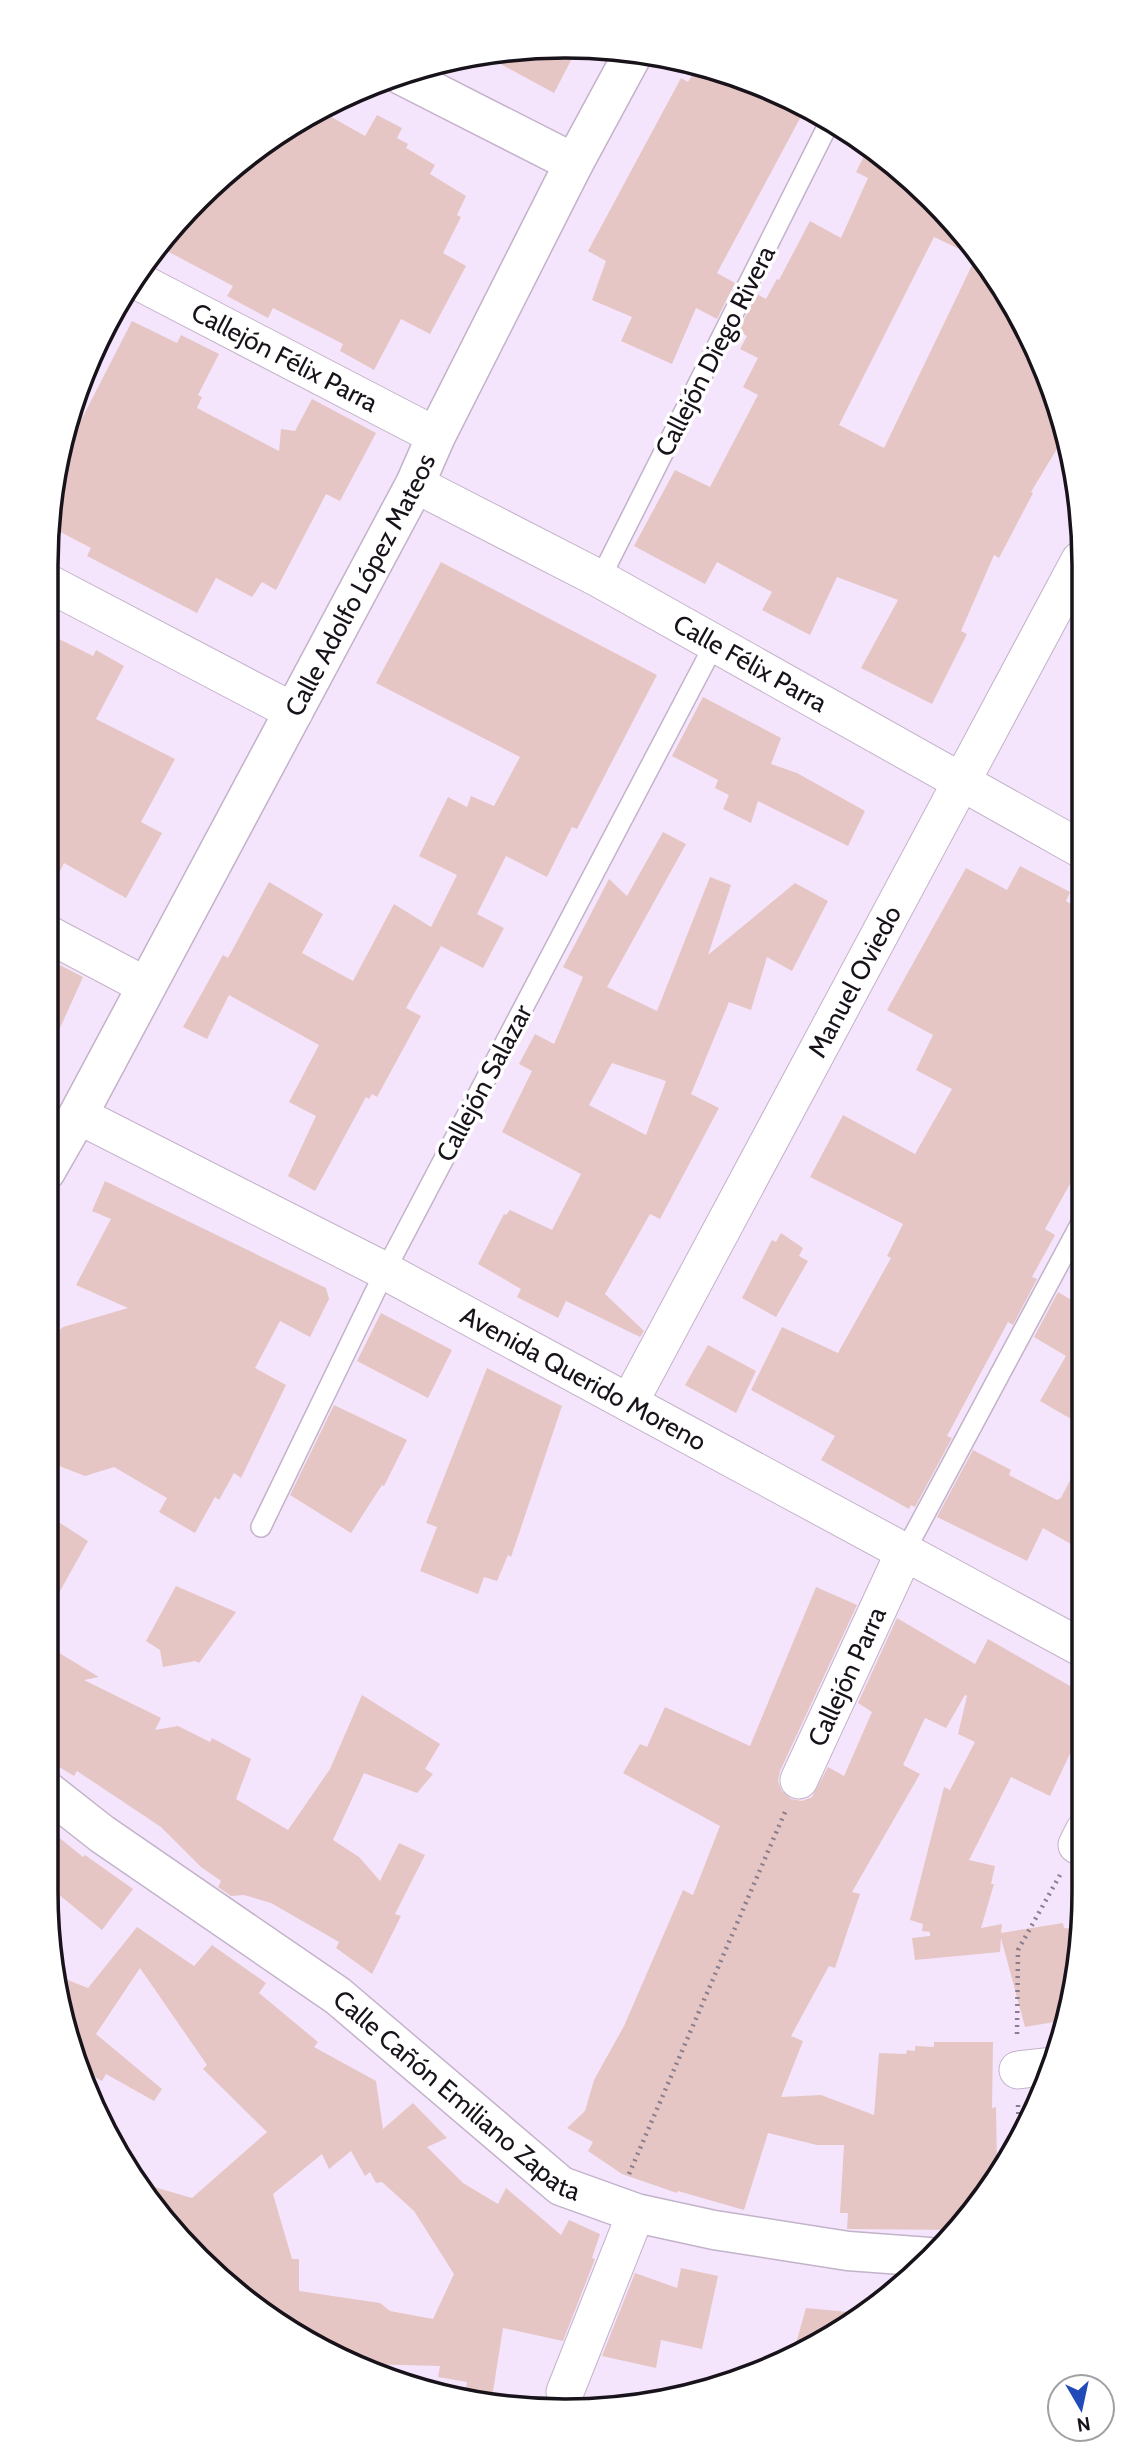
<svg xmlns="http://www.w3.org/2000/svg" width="1130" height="2457" viewBox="0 0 1130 2457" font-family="Cabin,sans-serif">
	<rect width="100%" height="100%" fill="#f5e5fc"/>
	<g fill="#e5c6c4" fill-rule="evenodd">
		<path d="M565 46 578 47 554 93 482 54Z"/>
		<path d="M698 65 763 85 805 109 717 273 735 283 717 319 696 308 672 364 621 341 632 317 592 300 606 261 588 251 681 78 688 82Z"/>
		<path d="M319 110 365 136 377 115 402 128 397 138 408 144 406 148 435 165 430 174 466 196 457 215 461 217 443 253 466 266 430 334 401 319 374 370 340 351 343 344 273 308 268 318 227 296 233 286 167 251 197 198 276 133Z"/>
		<path d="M869 146 881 153 977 248 1045 366 1064 437 1031 492 1033 493 999 558 994 555 961 631 967 634 932 704 861 668 898 600 837 577 810 635 762 610 772 592 717 562 705 584 634 546 675 470 710 487 758 395 743 387 758 358 740 349 747 336 738 331 757 294 766 299 777 279 779 280 810 221 841 238 868 178 856 172ZM934 237 976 257 884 448 839 425Z"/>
		<path d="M132 321 177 343 181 335 219 354 198 395 202 397 197 408 279 451 281 429 295 431 312 399 376 433 340 501 326 494 276 590 262 582 252 597 216 578 197 613 87 556 91 548 49 526 55 471Z"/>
		<path d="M441 562 657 675 577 829 572 827 547 877 506 856 477 914 504 928 483 968 441 946 406 1008 421 1016 377 1097 372 1094 369 1099 366 1097 315 1191 288 1176 316 1116 289 1102 319 1045 229 995 207 1039 183 1027 223 955 228 958 269 882 323 914 302 953 353 981 394 904 431 927 457 875 419 856 448 797 467 807 471 796 494 806 520 757 376 683Z"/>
		<path d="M57 638 93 656 96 650 124 666 96 719 175 759 141 822 162 833 126 898 64 863 46 899V661Z"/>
		<path d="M703 697 781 738 771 764 797 773 865 811 848 846 758 801 751 823 723 809 729 795 715 788 718 780 672 756Z"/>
		<path d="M663 832 686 844 607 987 657 1011 710 877 731 885 708 955 795 883 828 901 792 971 767 957 751 1010 729 1002 691 1094 719 1108 660 1219 650 1214 605 1294 644 1331 640 1337 566 1301 558 1318 517 1297 521 1289 478 1264 504 1214 506 1215 510 1210 552 1230 581 1174 502 1132 532 1071 519 1064 535 1034 554 1044 583 977 563 967 609 879 627 896ZM612 1063 666 1081 646 1135 589 1105Z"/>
		<path d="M1020 866 1070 892 1066 901 1081 910 1082 1162 1045 1229 1055 1235 1032 1277 1037 1279 1013 1325 1008 1322 947 1436 952 1438 915 1507 911 1505 909 1509 821 1460 835 1436 751 1390 782 1327 838 1353 891 1258 887 1256 903 1224 810 1177 843 1115 915 1154 952 1089 916 1070 933 1035 887 1010 966 868 1007 890Z"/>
		<path d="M46 958 83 977 46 1059Z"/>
		<path d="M105 1181 326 1288 329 1299 310 1337 280 1321 255 1368 286 1385 241 1478 234 1473 219 1500 215 1497 195 1533 159 1512 167 1498 114 1467 85 1476 46 1461V1360L56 1333 63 1327 128 1308 76 1285 111 1219 92 1211Z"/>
		<path d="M781 1233 803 1248 799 1256 808 1261 776 1317 742 1298 772 1240 776 1242Z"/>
		<path d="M1058 1292 1083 1307V1426L1040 1401 1066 1356 1034 1337Z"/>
		<path d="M381 1313 452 1350 428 1398 357 1361Z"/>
		<path d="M708 1345 756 1371 736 1413 685 1385Z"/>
		<path d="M487 1368 562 1406 511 1557 508 1555 497 1581 484 1577 478 1594 420 1571 437 1527 426 1523Z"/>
		<path d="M334 1405 407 1440 384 1486 382 1485 351 1533 290 1495Z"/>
		<path d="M973 1450 1011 1470 1009 1475 1057 1500 1061 1498 1083 1455V1551L1043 1528 1027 1561 937 1517Z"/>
		<path d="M46 1514 88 1541 46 1616Z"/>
		<path d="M176 1586 236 1612 199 1663 195 1661 163 1667 160 1650 146 1641Z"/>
		<path d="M816 1587 857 1605 780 1771 778 1781 782 1791 791 1799 802 1801 812 1797 828 1767 844 1776 872 1712 858 1703 897 1618 975 1664 988 1639 1084 1694V1724L1050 1796 1011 1777 969 1860 995 1866 991 1884H994L981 1928 1002 1924 1001 1933 1063 1923 1064 1928 1081 1929 1074 1994 1066 2020 1025 2027 1001 1938 1000 1952 915 1960 912 1938 930 1936V1932L922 1931 923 1924 910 1920 944 1787 950 1790 975 1742 958 1734 967 1696 965 1695 946 1728 925 1718 903 1765 920 1774 852 1892 860 1894 835 1968 829 1966 791 2036 803 2041 781 2097 821 2095 874 2115 879 2053 906 2054 907 2050 915 2051V2046L934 2047V2042H993L992 2108 996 2107 997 2167 958 2230 847 2229 848 2213H840L844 2145H817L768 2133 744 2210 678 2191 677 2193 622 2174 588 2151 593 2142 567 2128 585 2111 594 2080 624 2026 683 1890 693 1895 720 1826 623 1773 640 1744 647 1747 665 1707 750 1746Z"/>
		<path d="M46 1645 99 1677 84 1680 161 1718 155 1730 178 1726 210 1742 212 1738 251 1759 236 1799 288 1830 330 1769 362 1695 440 1744 425 1769 433 1774 417 1793 364 1773 333 1840 359 1857 380 1881 399 1843 425 1855 395 1914 401 1916 372 1974 336 1948 339 1942 271 1903 244 1895 231 1896 218 1887 221 1881 201 1867 161 1827 77 1771 74 1776 46 1759Z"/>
		<path d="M46 1827 83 1857 85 1855 133 1889 102 1930 46 1884Z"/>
		<path d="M137 1927 194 1966 212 1945 266 1983 259 1993 318 2042 314 2047 376 2081 383 2129 413 2103 447 2138 427 2147 463 2183 498 2204 506 2188 561 2235 569 2220 600 2234 592 2258 595 2259 563 2341 503 2328 491 2404 464 2402 467 2382 438 2377 440 2366 364 2364 306 2342 174 2234 137 2182 192 2198 267 2132 203 2069 207 2065 140 1968 96 2034 162 2089 154 2101 106 2074 102 2081 77 2068 60 1977 88 1988ZM351 2151 365 2176 370 2172 376 2183 382 2182 414 2211 454 2274 433 2319 390 2311 380 2303 299 2291V2259H292L273 2194 322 2154 329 2169Z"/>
		<path d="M681 2268 718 2276 702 2349 661 2340 656 2368 602 2356 635 2273 677 2288Z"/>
		<path d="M806 2308 859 2313 824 2342 793 2354Z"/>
	</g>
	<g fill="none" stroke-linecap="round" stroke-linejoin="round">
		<defs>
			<g id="service">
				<path d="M600 579 829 123"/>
				<path d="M261 1527 385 1271 715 643"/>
				<path d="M904 1553 1082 1221"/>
			</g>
			<g id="minor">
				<path id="s1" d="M132 278 436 436"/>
				<path id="s2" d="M415 484 600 579 1081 849"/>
				<path d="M46 582 294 712"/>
				<path d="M46 933 146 986"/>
				<path id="s3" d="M78 1115 385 1271 1084 1649"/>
				<path id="s4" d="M629 1403 1080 560"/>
				<path id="s5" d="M799 1780 904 1553"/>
				<path d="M1077 1845 1084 1831"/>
				<path d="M1018 2070 1052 2066"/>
				<path d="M565 2392 636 2213"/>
			</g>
			<g id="tertiary">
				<path id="s6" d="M46 1171 78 1115 415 484 436 436 574 163"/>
				<path id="s7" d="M46 1790 102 1834 338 1996 561 2186 636 2213 714 2230 848 2251 929 2257"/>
			</g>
			<path id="secondary" d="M401 75 574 163 634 52"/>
		</defs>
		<use href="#service" stroke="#c3b3ca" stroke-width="22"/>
		<use href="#minor" stroke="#c3b3ca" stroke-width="39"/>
		<use href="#tertiary" stroke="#c3b3ca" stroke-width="41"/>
		<use href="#secondary" stroke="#c3b3ca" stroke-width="41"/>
		<g stroke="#8a7e8e" stroke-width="4.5" stroke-dasharray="2 5" stroke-linecap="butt">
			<path d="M1017 2034 1018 1950 1060 1875"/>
			<path d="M1018 2105 1019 2132"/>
			<path d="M629 2174 785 1812"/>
		</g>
		<use href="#service" stroke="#fff" stroke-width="19"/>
		<use href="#minor" stroke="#fff" stroke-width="37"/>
		<use href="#tertiary" stroke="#fff" stroke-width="38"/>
		<use href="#secondary" stroke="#fff" stroke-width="38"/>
	</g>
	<g text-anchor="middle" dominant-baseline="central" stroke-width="7" stroke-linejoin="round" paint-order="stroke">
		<g font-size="26" fill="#18121a" stroke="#fff">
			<text transform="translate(715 351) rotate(-63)">Callejón Diego Rivera</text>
			<text stroke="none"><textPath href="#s1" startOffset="172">Callejón Félix Parra</textPath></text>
			<text stroke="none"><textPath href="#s6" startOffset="665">Calle Adolfo López Mateos</textPath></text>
			<text stroke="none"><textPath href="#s2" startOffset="380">Calle Félix Parra</textPath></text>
			<text stroke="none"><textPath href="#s4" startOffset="478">Manuel Oviedo</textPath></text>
			<text transform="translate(484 1083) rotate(-62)">Callejón Salazar</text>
			<text stroke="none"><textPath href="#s3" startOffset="570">Avenida Querido Moreno</textPath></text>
			<text stroke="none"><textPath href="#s5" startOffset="114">Callejón Parra</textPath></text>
			<text stroke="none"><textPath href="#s7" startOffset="513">Calle Cañón Emiliano Zapata</textPath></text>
		</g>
	</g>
	<path d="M0 0H1130V2457H0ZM565 58H565A507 507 0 0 1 1072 565V1892A507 507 0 0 1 565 2399H565A507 507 0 0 1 58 1892V565A507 507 0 0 1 565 58Z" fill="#fff" fill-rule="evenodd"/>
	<path fill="none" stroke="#18121a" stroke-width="3.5" d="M565 58H565A507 507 0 0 1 1072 565V1892A507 507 0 0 1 565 2399H565A507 507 0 0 1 58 1892V565A507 507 0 0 1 565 58Z"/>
	<g transform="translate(1081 2408) rotate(171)"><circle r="33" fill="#ffffff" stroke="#a3a0a3" stroke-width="2"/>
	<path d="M0-5L12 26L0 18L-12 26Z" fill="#214bb8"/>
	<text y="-10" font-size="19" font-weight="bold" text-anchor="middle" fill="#18121a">N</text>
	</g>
</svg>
